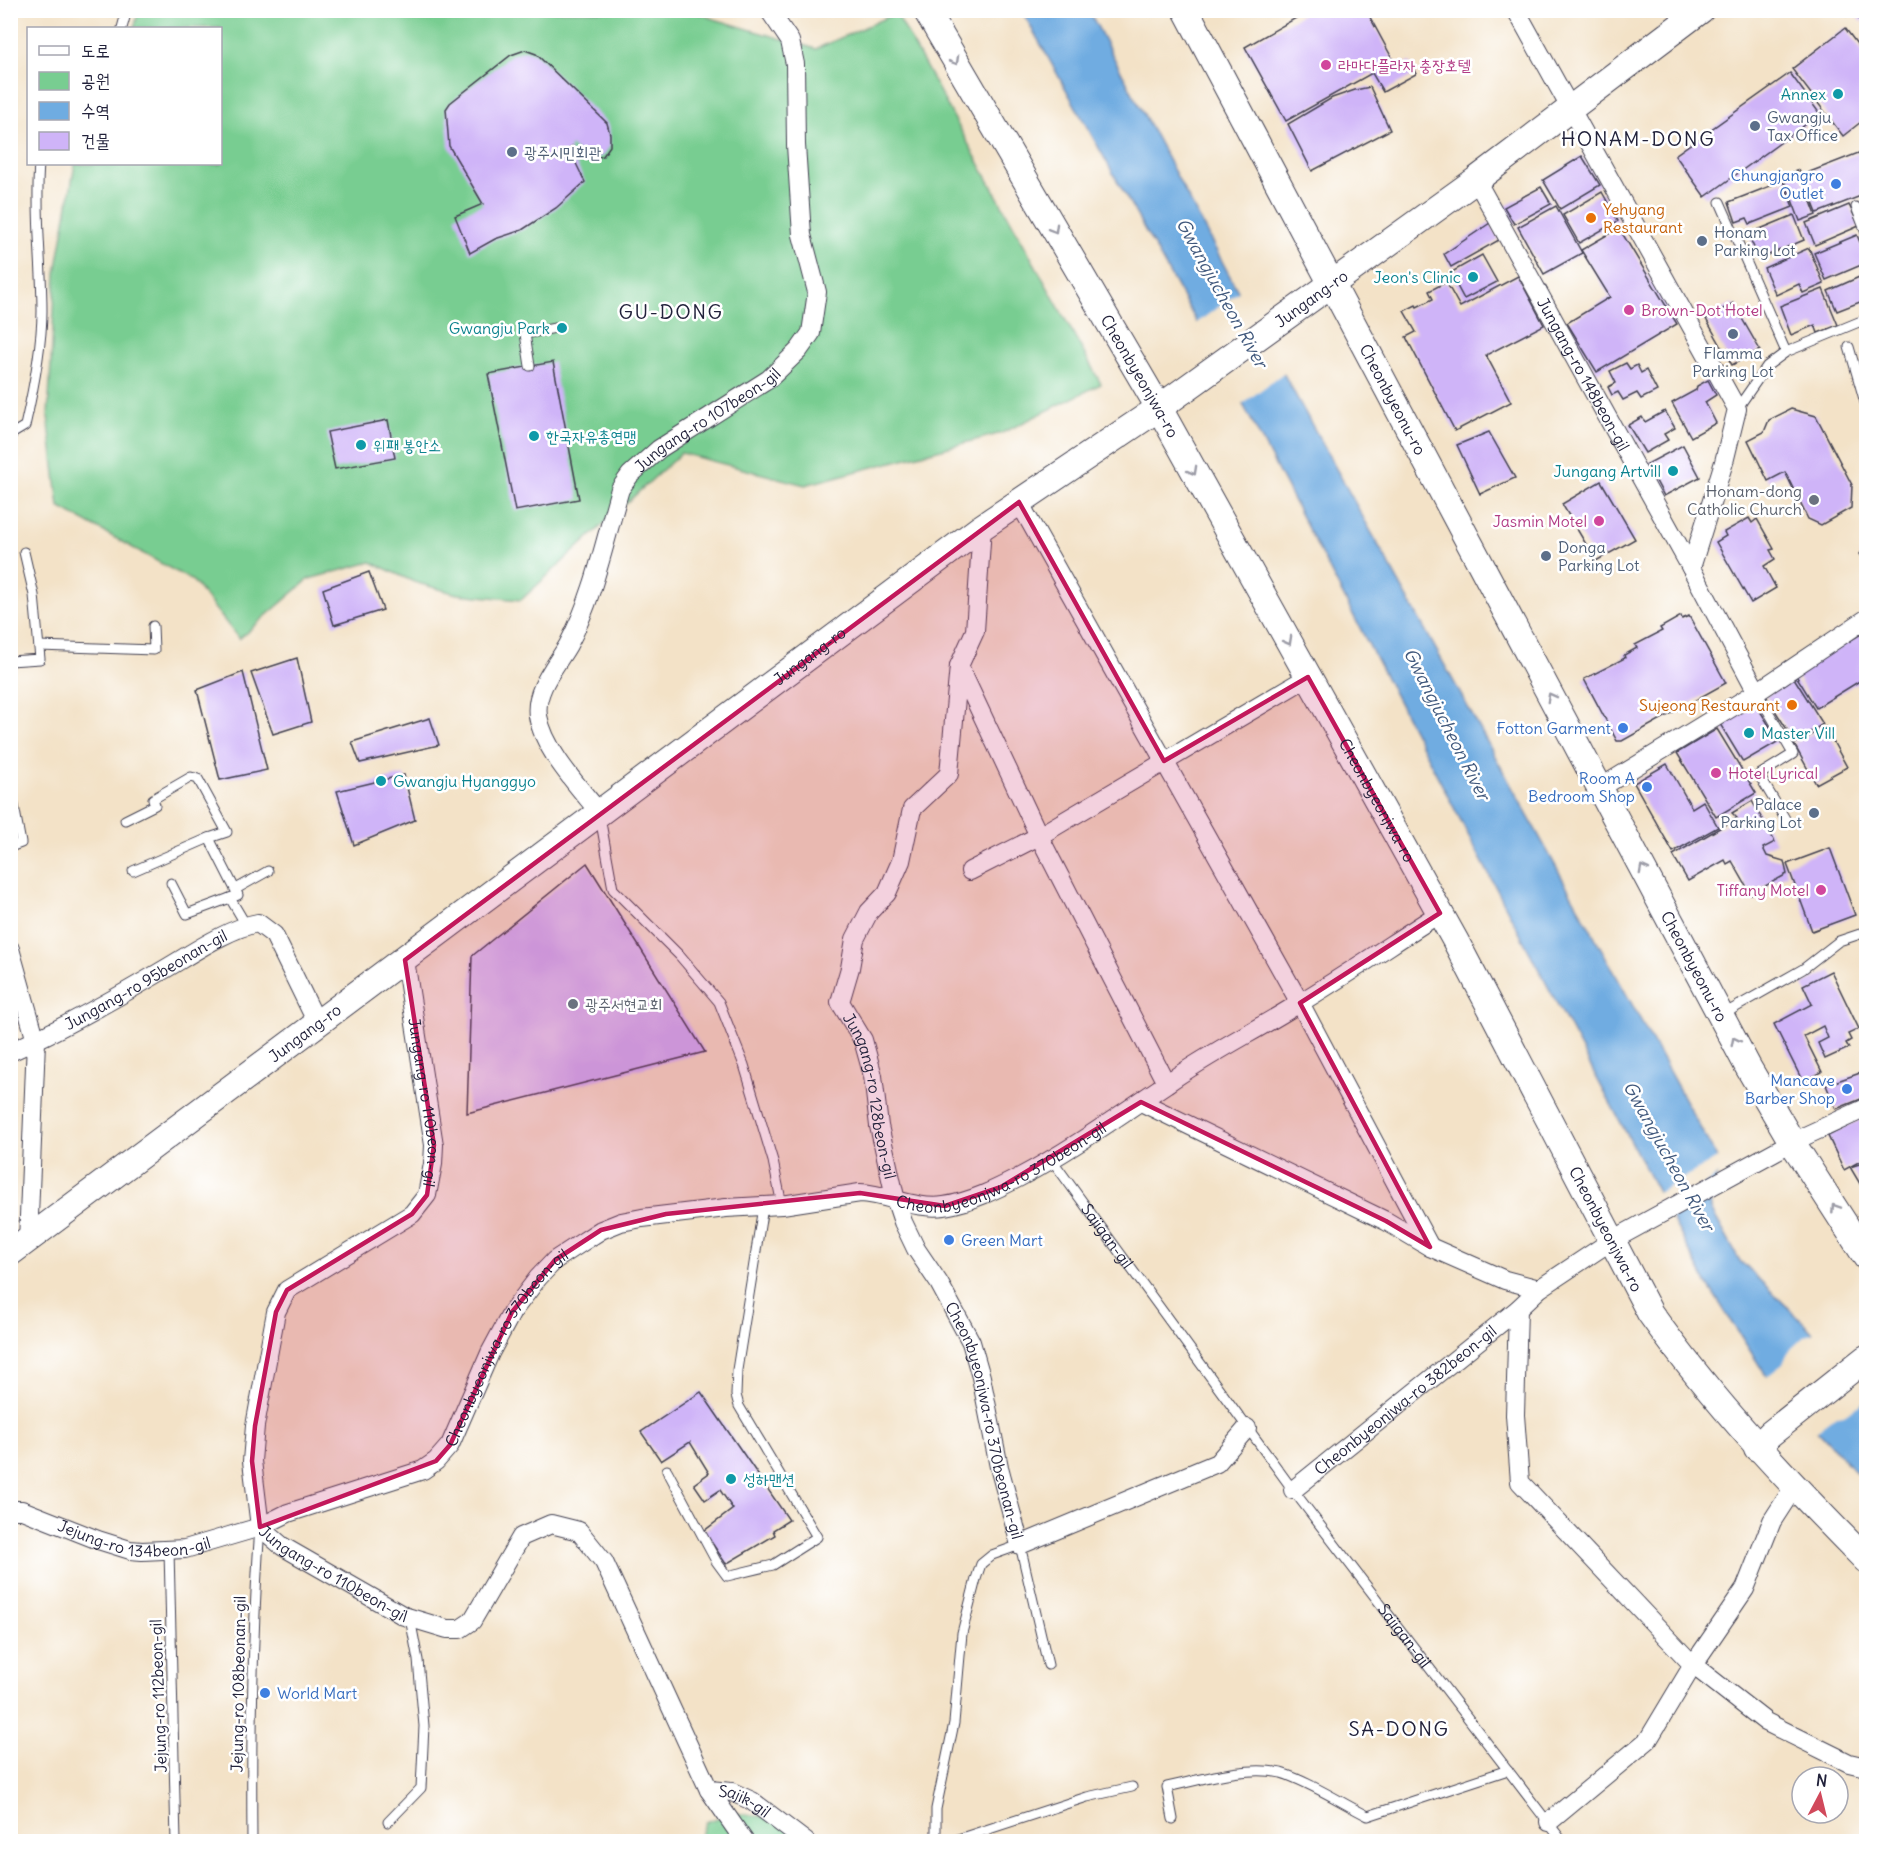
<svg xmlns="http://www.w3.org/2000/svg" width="1877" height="1852" viewBox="0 0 1877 1852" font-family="Delius,'Poor Story',sans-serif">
	<rect width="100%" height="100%" fill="#fff"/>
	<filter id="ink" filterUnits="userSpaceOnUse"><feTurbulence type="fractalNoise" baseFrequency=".0167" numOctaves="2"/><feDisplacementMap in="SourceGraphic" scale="12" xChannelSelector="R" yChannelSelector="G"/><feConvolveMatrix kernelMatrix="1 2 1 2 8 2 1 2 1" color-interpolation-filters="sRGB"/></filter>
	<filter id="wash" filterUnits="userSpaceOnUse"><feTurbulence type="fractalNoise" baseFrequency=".008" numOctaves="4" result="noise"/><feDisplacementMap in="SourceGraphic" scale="24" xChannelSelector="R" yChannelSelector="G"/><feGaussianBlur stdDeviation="1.35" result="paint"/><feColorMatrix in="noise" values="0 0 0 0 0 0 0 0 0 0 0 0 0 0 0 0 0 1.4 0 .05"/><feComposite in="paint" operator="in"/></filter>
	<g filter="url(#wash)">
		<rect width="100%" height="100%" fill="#f3e2c7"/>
		<g fill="#78cd91" stroke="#4d7866" stroke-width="1.5">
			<path d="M139 10 694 11 711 18 816 49 896 13 1101 384 1002 433 805 485 681 453 521 600 457 594 414 582 371 562 309 579 239 639 193 581 59 507 48 416 56 273 75 164H220V28H134Z"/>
			<path d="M731 1813C771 1817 795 1818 830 1841L698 1842 706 1822Z"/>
		</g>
		<path fill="#6face1" stroke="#48678e" stroke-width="1.5" d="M1022 11H1089L1233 282 1718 1160V1172L1710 1198 1711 1209 1740 1261 1805 1324 1866 1395V1483L1765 1374 1705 1280 1530 953 1246 410Z"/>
		<g fill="#f3e2c7">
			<path d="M1241 290 1286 371 1240 406 1194 325Z"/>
			<path d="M1719 1157 1721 1172 1667 1214 1656 1194Z"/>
			<path d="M1814 1333H1817L1866 1390 1865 1401 1844 1415 1836 1416 1815 1432 1765 1378 1783 1364 1787 1354 1792 1348 1805 1336Z"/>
		</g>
		<g id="blocks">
			<g fill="#cfb4f8">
				<path d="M1310 10H1366L1398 69 1410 62 1416 74 1383 92 1372 73 1286 121 1245 47Z"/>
				<path d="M1829 10H1842L1845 16 1829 11Z"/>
				<path d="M1852 10H1866V18L1861 22Z"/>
				<path d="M1845 28 1866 56V118L1843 136 1792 69Z"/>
				<path d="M525 50 536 54 607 123 610 134V146L603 156 591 159 583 158 572 146 569 149 585 182 556 208 522 230 495 239 470 253 455 216 483 204 449 146 446 109 450 103 511 55Z"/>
				<path d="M1790 73 1820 114 1705 197 1675 155Z"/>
				<path d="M1370 87 1390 130 1312 171 1288 124 1332 98 1355 90Z"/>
				<path d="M1866 150V194L1817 213 1802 175Z"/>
				<path d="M1582 156 1600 185 1560 209 1543 180Z"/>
				<path d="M1799 170 1816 215 1800 221 1783 176Z"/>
				<path d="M1783 181 1793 207 1750 224 1747 218 1736 222 1729 202Z"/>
				<path d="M1541 187 1551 204 1514 224 1504 207Z"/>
				<path d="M1602 192 1618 221 1579 243 1563 215Z"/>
				<path d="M1849 205 1859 226 1815 245 1806 223Z"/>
				<path d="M1556 206 1582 253 1544 274 1518 227Z"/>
				<path d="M1794 215 1804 240 1759 259 1748 234Z"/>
				<path d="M1490 223 1499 240 1451 267 1444 254Z"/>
				<path d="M1619 228 1677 324 1597 372 1567 323 1610 297 1581 250Z"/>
				<path d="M1857 235 1866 257V263L1826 280 1814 253Z"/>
				<path d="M1809 248 1824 284 1803 293 1799 284 1776 295 1764 268Z"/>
				<path d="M1482 255 1497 282 1464 299 1450 273Z"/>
				<path d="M1866 274V304L1865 300 1837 311 1828 291Z"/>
				<path d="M1518 276 1544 325 1486 355 1511 402 1455 431 1406 337 1416 332 1404 311 1416 305 1417 307 1433 299 1429 291 1446 282 1460 307Z"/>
				<path d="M1823 289 1838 325 1818 333 1815 325 1791 335 1780 306Z"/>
				<path d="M1733 303 1760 350 1732 365 1706 319Z"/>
				<path d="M553 362 579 499 515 511 488 374Z"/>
				<path d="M1626 363 1630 369 1637 365 1641 373 1646 370 1657 391 1641 399 1637 393 1623 400 1618 392 1612 395 1608 387 1616 383 1610 371Z"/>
				<path d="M1708 380 1716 395 1705 402 1716 423 1691 437 1672 403 1696 390 1697 386Z"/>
				<path d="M1791 409 1816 416 1852 485 1851 508 1821 525 1808 519 1785 472 1768 481 1748 440 1764 432 1769 420Z"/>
				<path d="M1665 411 1675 428 1664 434 1668 440 1645 453 1628 425 1642 417 1645 422Z"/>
				<path d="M388 420 395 458 335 469 327 432Z"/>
				<path d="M1489 432 1515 478 1480 494 1457 445Z"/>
				<path d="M1683 445 1700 477 1664 496 1647 464Z"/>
				<path d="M1601 481 1635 539 1596 561 1562 504Z"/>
				<path d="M1749 518 1752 523 1757 519 1774 549 1770 550 1775 559 1764 566 1776 588 1751 603 1716 542 1726 536 1724 532Z"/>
				<path d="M1866 549V565L1859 554Z"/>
				<path d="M369 572 383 610 334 625 323 589Z"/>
				<path d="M1681 616 1682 619 1689 616 1726 683 1622 741H1617L1584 679 1625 658 1624 655 1637 648 1635 645 1662 631 1660 628Z"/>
				<path d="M1866 631V677L1816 708 1795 674Z"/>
				<path d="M297 658 311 722 273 734 251 673Z"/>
				<path d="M243 672 267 770 220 780 197 690Z"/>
				<path d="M1794 678 1823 724 1795 742 1766 696Z"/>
				<path d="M1755 703 1779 741 1743 762 1720 724Z"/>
				<path d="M430 718 439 745 360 763 352 742Z"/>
				<path d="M1825 727 1847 767 1816 784 1794 744Z"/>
				<path d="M1717 729 1756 793 1716 817 1677 753Z"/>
				<path d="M1667 764 1692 808 1703 801 1718 827 1673 852 1634 783Z"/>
				<path d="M404 775 415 820 354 845 337 791Z"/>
				<path d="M1752 801 1775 842 1763 848 1767 856 1784 861 1787 874 1751 894 1732 861 1727 864 1725 860 1688 881 1673 855 1737 818 1732 813Z"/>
				<path d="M1830 848 1855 915 1812 931 1787 864Z"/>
				<path d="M587 863 705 1052 467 1113 472 956Z"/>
				<path d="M1831 971 1859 1029 1848 1034 1851 1040 1846 1043 1849 1048 1825 1059 1818 1043 1828 1038 1823 1026 1804 1036 1822 1072 1803 1082 1774 1024 1812 1004 1803 985Z"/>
				<path d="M1863 1072 1866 1080V1097L1836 1109 1826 1085Z"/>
				<path d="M1866 1117V1158L1844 1170 1828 1136Z"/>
				<path d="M1866 1162V1194L1850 1167Z"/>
				<path d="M701 1392 789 1520 773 1530 775 1535 726 1564 704 1531 733 1509 720 1490 705 1500 694 1484 709 1473 690 1442 661 1461 641 1432Z"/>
			</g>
		</g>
	</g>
	<g filter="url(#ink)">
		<use href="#blocks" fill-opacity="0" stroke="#413f50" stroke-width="1.5"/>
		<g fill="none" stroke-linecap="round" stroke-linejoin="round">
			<defs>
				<g id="lane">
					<path d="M122 28 127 10"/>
					<path d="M1720 202 1786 352"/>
					<path d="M1856 207 1866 233"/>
					<path d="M1849 347 1866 406"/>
					<path d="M530 366 525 334 555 328"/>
					<path d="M1737 409 1767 366 1786 352 1866 319"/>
					<path d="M10 435 25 426C33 391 42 347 42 311 42 262 35 213 39 164"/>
					<path d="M39 646 154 650 153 626"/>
					<path d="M10 661 40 659 34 595 24 552"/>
					<path d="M1757 692 1793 754 1759 775 1787 822"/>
					<path d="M10 784 21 843 10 847"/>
					<path d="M600 817 613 889 679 955 719 1002 744 1065 773 1161 782 1205"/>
					<path d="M125 820 155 805 153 799 191 777 198 779 227 832 209 838"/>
					<path d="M133 871 209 838 238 895 230 898 246 925"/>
					<path d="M171 883 187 914 230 898"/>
					<path d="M236 889 268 871"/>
					<path d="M1722 1015 1803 969 1839 941 1866 932"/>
					<path id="s1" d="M1052 1160 1293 1490 1563 1842"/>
					<path d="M667 1470 716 1561 727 1576 773 1565 817 1537 739 1406 736 1395 737 1370 763 1207"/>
					<path d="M169 1550 176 1842"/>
					<path d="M1173 1819 1167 1787C1200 1780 1247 1765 1281 1773 1308 1781 1342 1803 1368 1816L1508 1770"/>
					<path d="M388 1822 421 1788 424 1726 418 1660 410 1618"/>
					<path d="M252 1842C251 1736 252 1632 260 1527"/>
					<path d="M936 1842V1809L954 1723 962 1633 976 1579 981 1564 992 1555 1020 1545 1048 1665"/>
					<path d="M949 1842 1087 1797 1132 1787"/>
				</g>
				<g id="street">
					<path d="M1516 10 1737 409 1724 462 1691 568"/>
					<path id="s2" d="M1476 180 1691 568 1757 692"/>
					<path d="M1019 502 1300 1003 1430 1247"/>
					<path id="s3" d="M982 527 975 631 959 666 949 774 912 809 901 861 887 893 869 912 855 939 850 968 840 1002 863 1040 873 1076 879 1126 896 1201 903 1222 916 1249 939 1283 971 1342 981 1377 999 1467 1020 1545 1217 1463 1247 1428"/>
					<path d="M959 666 1039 836 1166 1083"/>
					<path d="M1600 788 1757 692 1866 619"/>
					<path id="s4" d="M599 812C578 786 544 750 538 716 534 690 556 666 568 645 593 599 605 540 620 489L630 475 659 449 769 379 799 350 811 333 817 292 802 235 796 145 795 64 790 41 769 10"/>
					<path d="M970 871 1039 836 1308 677"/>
					<path d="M10 949 36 1041 28 1241"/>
					<path id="s5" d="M405 960 434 1145 433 1164 427 1195 412 1214 287 1290 276 1312 255 1426 252 1461 260 1527 282 1546 404 1616 447 1629H460L472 1621 521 1537 551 1524 579 1531 604 1562 709 1790 745 1842"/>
					<path id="s6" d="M10 1052C62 1029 111 1001 160 972 188 956 228 928 258 923L274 935 318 1025"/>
					<path d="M1141 1102 1386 1221 1430 1247 1505 1280 1539 1289"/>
					<path d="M1518 1309 1515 1415 1520 1482 1693 1665 1766 1722 1849 1763 1866 1767"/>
					<path id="s7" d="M1293 1490 1518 1309 1539 1289 1611 1241 1792 1142 1866 1108"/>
					<path id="s8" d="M10 1510H22L98 1540 130 1550 142 1551 185 1549 260 1527 288 1513 423 1470 436 1461 450 1445 490 1353 512 1312 538 1278 555 1260 581 1243 601 1230 621 1222 642 1218 726 1208 782 1205 860 1193C888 1194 914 1210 944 1206 971 1202 997 1189 1020 1177 1071 1150 1118 1116 1166 1084 1208 1054 1255 1031 1298 1004 1346 975 1393 943 1440 913"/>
					<path id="s9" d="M709 1790 732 1792 752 1801 806 1842"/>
					<path d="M1549 1822 1648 1740 1693 1665 1745 1589 1772 1521 1794 1487"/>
				</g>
				<g id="secondary">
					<path id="s10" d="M926 10 1159 408 1455 940 1650 1313C1714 1403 1789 1482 1866 1560"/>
					<path id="s11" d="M1186 10 1748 1067 1792 1142 1866 1257"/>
					<path id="s12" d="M10 1253 982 527 1159 408 1476 180 1701 10"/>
					<path d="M1757 1448 1770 1434 1866 1358"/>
				</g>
			</defs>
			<use href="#lane" stroke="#413f50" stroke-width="11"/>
			<use href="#street" stroke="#413f50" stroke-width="20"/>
			<use href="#secondary" stroke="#413f50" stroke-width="28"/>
			<use href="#lane" stroke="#fff" stroke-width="9"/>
			<use href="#street" stroke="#fff" stroke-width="18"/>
			<use href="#secondary" stroke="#fff" stroke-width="26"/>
		</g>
		<defs><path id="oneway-chevron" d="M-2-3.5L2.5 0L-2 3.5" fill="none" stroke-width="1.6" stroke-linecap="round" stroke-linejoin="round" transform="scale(1.5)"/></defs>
		<g stroke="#9c9ca7">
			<use href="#oneway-chevron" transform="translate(955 61) rotate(60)"/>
			<use href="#oneway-chevron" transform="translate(1054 229) rotate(60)"/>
			<use href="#oneway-chevron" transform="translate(1193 471) rotate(61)"/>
			<use href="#oneway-chevron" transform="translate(1288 641) rotate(61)"/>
			<use href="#oneway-chevron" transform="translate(1551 697) rotate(-118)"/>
			<use href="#oneway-chevron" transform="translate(1643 869) rotate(-118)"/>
			<use href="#oneway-chevron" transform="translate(1735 1041) rotate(-117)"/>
			<use href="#oneway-chevron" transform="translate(1835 1208) rotate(-123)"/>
		</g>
	</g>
	<path fill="#c2185b" fill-opacity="0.2" stroke="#c2185b" stroke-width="4.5" stroke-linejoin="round" d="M1019 502 1164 761 1308 677 1440 913 1300 1003 1430 1247 1386 1221 1141 1102 1001 1187 945 1206 860 1193 666 1214 601 1230 555 1260 512 1312 450 1445 436 1461 260 1527 252 1461 255 1426 276 1312 287 1290 412 1214 427 1195 434 1145 405 960Z"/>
	<g fill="#d1479c" stroke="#fff" stroke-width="2">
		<circle cx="1326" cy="65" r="6"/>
		<circle cx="1629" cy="310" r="6"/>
		<circle cx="1599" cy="521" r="6"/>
		<circle cx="1716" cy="773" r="6"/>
		<circle cx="1821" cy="890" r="6"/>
	</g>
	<g fill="#0f9aa8" stroke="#fff" stroke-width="2">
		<circle cx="1838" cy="94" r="6"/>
		<circle cx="1473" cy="277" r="6"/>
		<circle cx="562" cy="328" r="6"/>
		<circle cx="534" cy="436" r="6"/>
		<circle cx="361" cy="445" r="6"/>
		<circle cx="1673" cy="471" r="6"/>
		<circle cx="1749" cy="733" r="6"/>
		<circle cx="381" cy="781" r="6"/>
		<circle cx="731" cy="1479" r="6"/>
	</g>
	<g fill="#5c6f8a" stroke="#fff" stroke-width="2">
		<circle cx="1755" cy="126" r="6"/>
		<circle cx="512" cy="152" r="6"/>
		<circle cx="1702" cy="241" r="6"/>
		<circle cx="1733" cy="334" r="6"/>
		<circle cx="1546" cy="556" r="6"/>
		<circle cx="1814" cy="813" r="6"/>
	</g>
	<g fill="#3f7fe0" stroke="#fff" stroke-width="2">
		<circle cx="1836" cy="184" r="6"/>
		<circle cx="1623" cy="728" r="6"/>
		<circle cx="1647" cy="787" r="6"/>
		<circle cx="1847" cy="1089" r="6"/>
		<circle cx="949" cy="1240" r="6"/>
		<circle cx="265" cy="1693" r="6"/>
	</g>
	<g fill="#e8710a" stroke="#fff" stroke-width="2">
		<circle cx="1591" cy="218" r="6"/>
		<circle cx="1792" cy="705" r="6"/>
	</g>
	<g fill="#6b7280" stroke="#fff" stroke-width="2">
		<circle cx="1814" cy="500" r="6"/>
		<circle cx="573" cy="1004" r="6"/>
	</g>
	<g text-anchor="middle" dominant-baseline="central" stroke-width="5" stroke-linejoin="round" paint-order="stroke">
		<g font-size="16" fill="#b23c85" stroke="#fff" text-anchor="start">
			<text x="1338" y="65">라마다플라자 충장호텔</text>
			<text x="1641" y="310">Brown-Dot Hotel</text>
			<text x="1587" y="521" text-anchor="end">Jasmin Motel</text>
			<text x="1728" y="773">Hotel Lyrical</text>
			<text x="1809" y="890" text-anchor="end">Tiffany Motel</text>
		</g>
		<g font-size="16" fill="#0d838f" stroke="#fff" text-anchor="start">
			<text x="1826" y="94" text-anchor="end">Annex</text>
			<text x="1461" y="277" text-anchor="end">Jeon's Clinic</text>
			<text x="550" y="328" text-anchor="end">Gwangju Park</text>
			<text x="546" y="436">한국자유총연맹</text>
			<text x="373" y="445">위패 봉안소</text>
			<text x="1661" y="471" text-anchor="end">Jungang Artvill</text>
			<text x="1761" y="733">Master Vill</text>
			<text x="393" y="781">Gwangju Hyanggyo</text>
			<text x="743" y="1479">성하맨션</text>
		</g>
		<g font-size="16" fill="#4e5e75" stroke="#fff" text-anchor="start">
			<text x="1767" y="117">Gwangju<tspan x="1767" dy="18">Tax Office</tspan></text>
			<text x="524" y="152">광주시민회관</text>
			<text x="1714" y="232">Honam<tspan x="1714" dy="18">Parking Lot</tspan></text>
			<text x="1733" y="353" text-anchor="middle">Flamma<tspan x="1733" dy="18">Parking Lot</tspan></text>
			<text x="1558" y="547">Donga<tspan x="1558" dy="18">Parking Lot</tspan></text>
			<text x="1802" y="804" text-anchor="end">Palace<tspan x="1802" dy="18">Parking Lot</tspan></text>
		</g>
		<g font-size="16" fill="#366cbe" stroke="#fff" text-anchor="end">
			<text x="1824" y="175">Chungjangro<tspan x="1824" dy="18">Outlet</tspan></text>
			<text x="1611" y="728">Fotton Garment</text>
			<text x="1635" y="778">Room A<tspan x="1635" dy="18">Bedroom Shop</tspan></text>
			<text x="1835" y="1080">Mancave<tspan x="1835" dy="18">Barber Shop</tspan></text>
			<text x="961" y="1240" text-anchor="start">Green Mart</text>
			<text x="277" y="1693" text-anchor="start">World Mart</text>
		</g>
		<g font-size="16" fill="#c56008" stroke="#fff" text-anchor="start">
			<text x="1603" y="209">Yehyang<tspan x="1603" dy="18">Restaurant</tspan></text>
			<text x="1780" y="705" text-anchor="end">Sujeong Restaurant</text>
		</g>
		<g font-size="16" fill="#22223b" stroke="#fff">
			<text stroke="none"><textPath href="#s12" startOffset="1614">Jungang-ro</textPath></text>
			<text stroke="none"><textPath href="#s2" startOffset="222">Jungang-ro 148beon-gil</textPath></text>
			<text stroke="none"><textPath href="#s10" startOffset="424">Cheonbyeonjwa-ro</textPath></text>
			<text stroke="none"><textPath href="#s11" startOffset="441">Cheonbyeonu-ro</textPath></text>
			<text stroke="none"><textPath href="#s4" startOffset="471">Jungang-ro 107beon-gil</textPath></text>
			<text stroke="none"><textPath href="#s12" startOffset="998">Jungang-ro</textPath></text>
			<text stroke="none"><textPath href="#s10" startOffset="910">Cheonbyeonjwa-ro</textPath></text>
			<text stroke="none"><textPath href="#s11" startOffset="1083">Cheonbyeonu-ro</textPath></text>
			<text stroke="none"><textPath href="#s6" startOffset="154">Jungang-ro 95beonan-gil</textPath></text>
			<text stroke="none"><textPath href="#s12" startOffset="368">Jungang-ro</textPath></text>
			<text stroke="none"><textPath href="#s3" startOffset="612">Jungang-ro 128beon-gil</textPath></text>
			<text stroke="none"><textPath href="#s5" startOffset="144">Jungang-ro 110beon-gil</textPath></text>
			<text stroke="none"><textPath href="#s8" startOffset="1154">Cheonbyeonjwa-ro 370beon-gil</textPath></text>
			<text stroke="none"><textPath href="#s10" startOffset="1396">Cheonbyeonjwa-ro</textPath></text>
			<text stroke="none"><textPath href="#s1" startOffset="94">Sajigan-gil</textPath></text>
			<text stroke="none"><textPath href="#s8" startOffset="584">Cheonbyeonjwa-ro 370beon-gil</textPath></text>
			<text stroke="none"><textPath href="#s7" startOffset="144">Cheonbyeonjwa-ro 382beon-gil</textPath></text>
			<text stroke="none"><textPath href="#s3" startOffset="960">Cheonbyeonjwa-ro 370beonan-gil</textPath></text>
			<text stroke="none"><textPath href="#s8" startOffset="130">Jejung-ro 134beon-gil</textPath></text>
			<text stroke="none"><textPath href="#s5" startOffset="738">Jungang-ro 110beon-gil</textPath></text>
			<text stroke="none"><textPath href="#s1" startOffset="592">Sajigan-gil</textPath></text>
			<text transform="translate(238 1684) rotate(-89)">Jejung-ro 108beonan-gil</text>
			<text transform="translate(158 1696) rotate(-92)">Jejung-ro 112beon-gil</text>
			<text stroke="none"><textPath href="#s9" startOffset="38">Sajik-gil</textPath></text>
		</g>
		<g font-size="16" fill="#5b616d" stroke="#fff" text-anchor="end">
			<text x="1802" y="491">Honam-dong<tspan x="1802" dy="18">Catholic Church</tspan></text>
			<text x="585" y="1004" text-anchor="start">광주서현교회</text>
		</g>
		<g font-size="18" font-style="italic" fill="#41597d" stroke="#fff">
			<text transform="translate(1222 293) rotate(61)">Gwangjucheon River</text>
			<text transform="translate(1447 724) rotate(63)">Gwangjucheon River</text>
			<text transform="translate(1669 1156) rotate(61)">Gwangjucheon River</text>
		</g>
		<g font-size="20" letter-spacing="1.5" fill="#22223b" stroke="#fff">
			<text x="1638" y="138">HONAM-DONG</text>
			<text x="671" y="311">GU-DONG</text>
			<text x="1399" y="1728">SA-DONG</text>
		</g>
	</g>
	<rect width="1877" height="1852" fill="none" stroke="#fff" stroke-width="36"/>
	<rect x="27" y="27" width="195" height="138" fill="#ffffff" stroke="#a7a7b1" stroke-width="1.5"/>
	<rect x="39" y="46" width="30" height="9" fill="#ffffff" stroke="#a7a7b1" stroke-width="1.5"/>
	<text x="81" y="57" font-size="18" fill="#22223b">도로</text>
	<rect x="39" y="72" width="30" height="18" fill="#78cd91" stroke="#a7a7b1" stroke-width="1.5"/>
	<text x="81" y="87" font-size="18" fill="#22223b">공원</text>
	<rect x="39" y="102" width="30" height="18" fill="#6face1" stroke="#a7a7b1" stroke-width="1.5"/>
	<text x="81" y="117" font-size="18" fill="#22223b">수역</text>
	<rect x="39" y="132" width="30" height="18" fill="#cfb4f8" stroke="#a7a7b1" stroke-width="1.5"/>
	<text x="81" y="147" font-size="18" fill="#22223b">건물</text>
	<g transform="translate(1820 1795) rotate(7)"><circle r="28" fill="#ffffff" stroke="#a7a7b1" stroke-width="1.5"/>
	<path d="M0-4.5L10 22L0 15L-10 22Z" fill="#d1495b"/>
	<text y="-9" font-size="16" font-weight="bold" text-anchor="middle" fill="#22223b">N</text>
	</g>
</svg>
